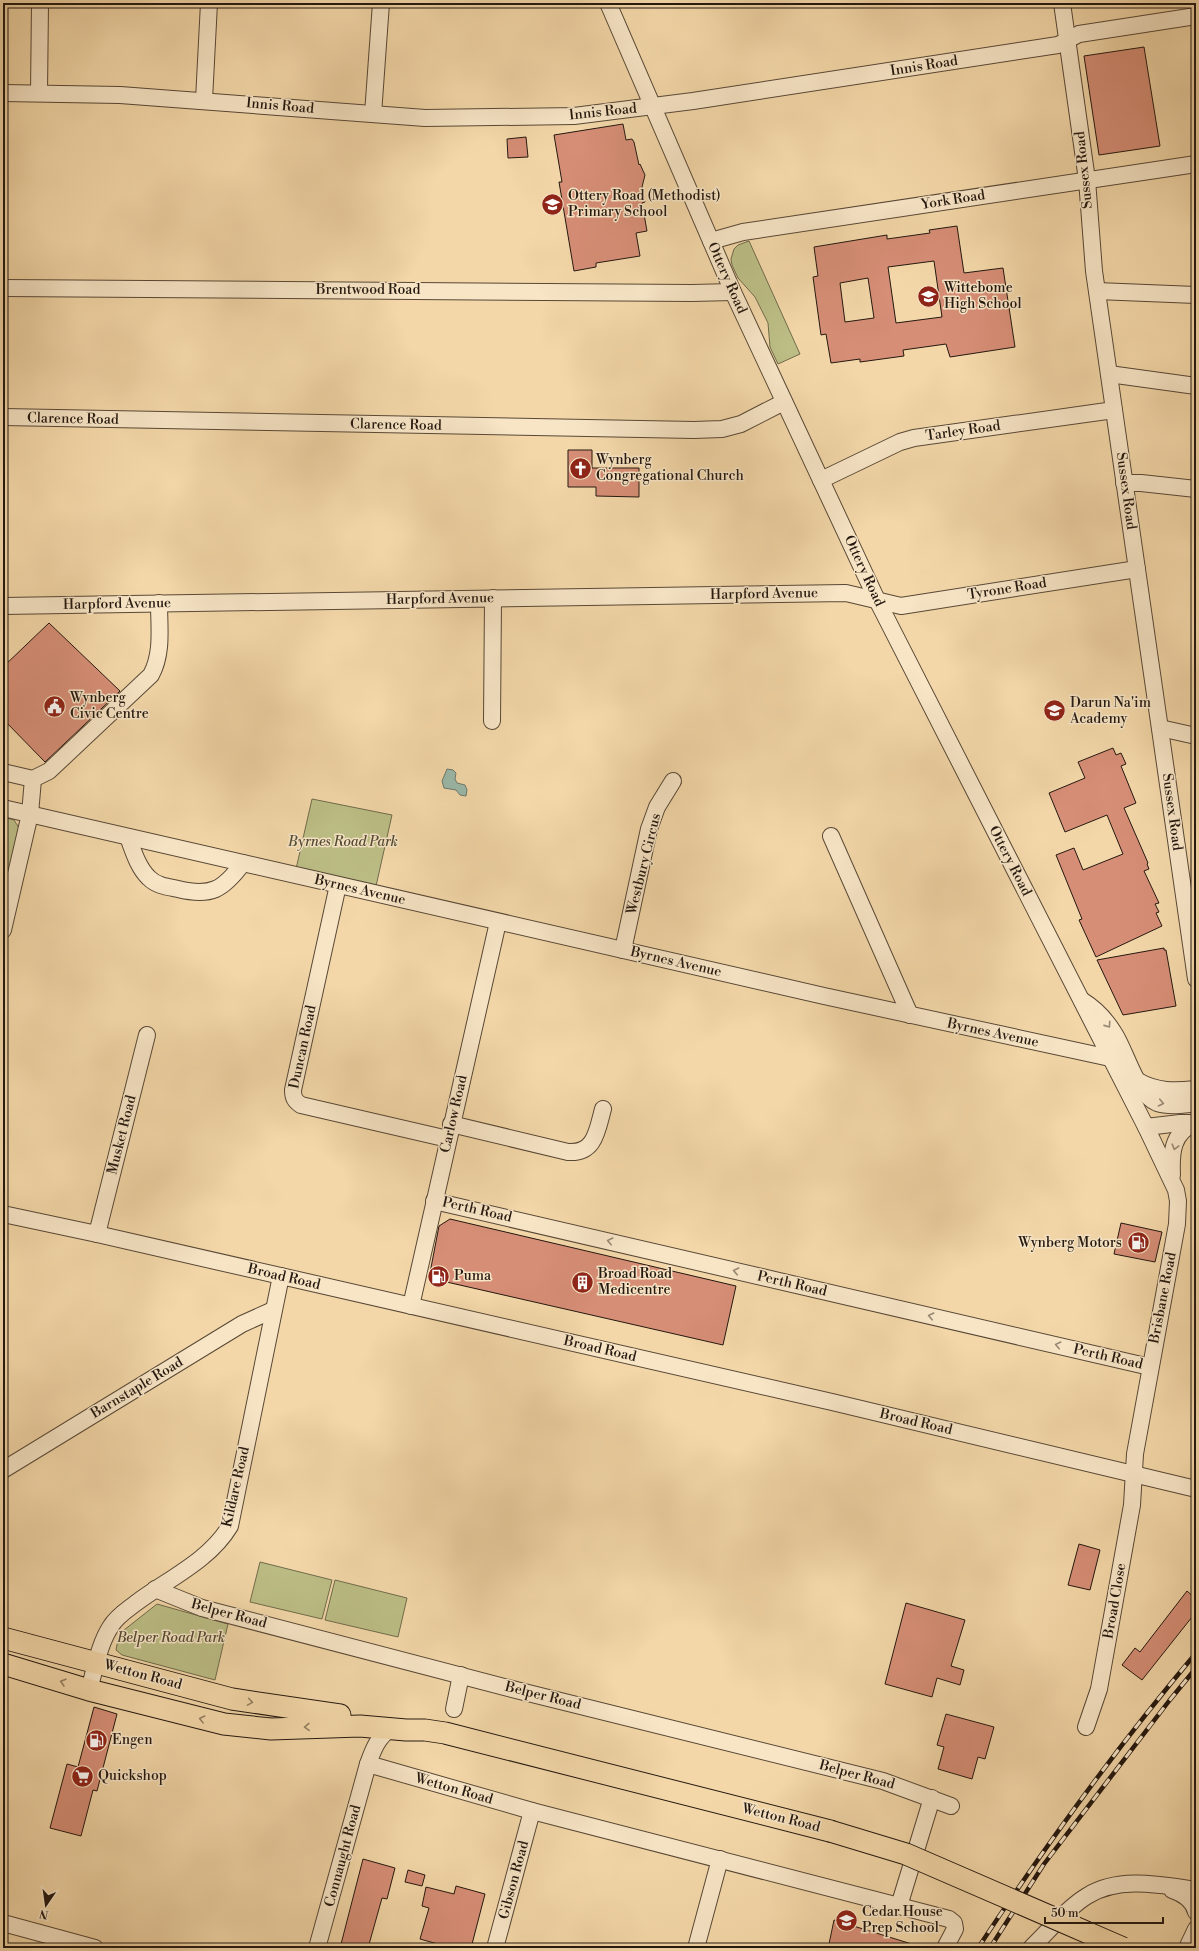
<svg xmlns="http://www.w3.org/2000/svg" width="1199" height="1951" viewBox="0 0 1199 1951" font-family="'Libre Bodoni',serif">
	<rect width="100%" height="100%" fill="#f3d7a8"/>
	<filter id="stains"><feTurbulence type="fractalNoise" baseFrequency=".005" numOctaves="4"/><feColorMatrix values="0 0 0 0 .2 0 0 0 0 .09 0 0 0 0 .02 0 0 0 .5 -.17"/></filter>
	<radialGradient id="worn" r=".72"><stop offset=".6" stop-color="#630" stop-opacity="0"/><stop offset="1" stop-color="#630" stop-opacity=".3"/></radialGradient>
	<g fill="#bcbe86" stroke="#706b4b">
		<path d="M749 241 800 354 778 364 770 347 768 323 755 297 738 278 732 265 731 259 734 249 738 245Z"/>
		<path d="M312 799 392 815 376 886 296 869Z"/>
		<path d="M3 817 14 820 19 828 3 898Z"/>
		<path d="M260 1562 332 1580 322 1619 250 1602Z"/>
		<path d="M335 1580 407 1598 398 1637 325 1620Z"/>
		<path d="M157 1604 228 1624 215 1680 122 1655 116 1650 119 1634Z"/>
	</g>
	<path fill="#9bb9aa" stroke="#6b796c" d="M447 769 453 770 456 773 455 779 457 783 465 785 467 790 466 796 460 795 456 790 444 788 442 781Z"/>
	<g fill="#d68e76" stroke="#241810" fill-rule="evenodd">
		<path d="M1144 47 1160 146 1099 155 1084 56Z"/>
		<path d="M623 124 626 140 632 139 634 142 639 165 640 164 645 175 642 187 645 202 642 203 647 231 636 233 640 256 596 263V267L574 271 559 182H562L554 135Z"/>
		<path d="M526 137 528 157 508 158 507 139Z"/>
		<path d="M957 226 964 273 1003 268 1015 347 950 357 946 344 903 350 904 356 860 362V359L831 363 826 334 821 335 813 277 818 276 814 247 887 235V239L930 233 929 230ZM934 261 942 317 896 323 888 267ZM868 278 874 318 845 322 840 283Z"/>
		<path d="M568 450H592V468H639V497L596 496V487H568Z"/>
		<path d="M49 623 120 691 45 762 3 719V667Z"/>
		<path d="M1113 748 1116 755 1121 753 1126 764 1121 766 1136 803 1124 808 1148 863 1147 864 1149 869 1144 871 1159 903 1155 904 1159 912 1156 913 1162 926 1096 957 1079 920 1082 919 1056 855 1074 848 1083 870 1123 854 1107 815 1065 832 1049 793 1085 778 1078 762Z"/>
		<path d="M1164 948V950H1166L1176 1006 1123 1015 1097 960Z"/>
		<path d="M450 1219 736 1286 723 1345 429 1278 439 1226Z"/>
		<path d="M1121 1223 1162 1232 1155 1262 1114 1254Z"/>
		<path d="M1079 1544 1100 1550 1090 1590 1068 1585Z"/>
		<path d="M1187 1591 1196 1599V1612L1142 1680 1122 1665 1135 1648 1140 1652Z"/>
		<path d="M906 1603 965 1620 951 1666 964 1670 960 1685 937 1678 932 1697 885 1684Z"/>
		<path d="M94 1707 117 1714 97 1791 93 1790 81 1836 50 1828 67 1764 78 1767Z"/>
		<path d="M946 1714 994 1727 985 1759 978 1757 972 1779 938 1769 944 1747 937 1745Z"/>
		<path d="M363 1859 395 1868 387 1899 382 1898 368 1948H340Z"/>
		<path d="M408 1870 425 1875 422 1886 405 1882Z"/>
		<path d="M456 1886 485 1894 471 1948H440L441 1945 420 1939 429 1908 422 1906 426 1887 454 1894Z"/>
		<path d="M834 1920 915 1945 914 1948H835L829 1944Z"/>
	</g>
	<g fill="none" stroke-linecap="round" stroke-linejoin="round">
		<defs>
			<g id="minor">
				<path d="M608 3 733 292 877 600 1146 1127 1176 1190 1178 1201 1177 1224 1135 1454 1132 1505 1099 1689 1086 1727"/>
				<path d="M1062 3 1087 180 1094 271 1196 979"/>
				<path d="M3 93 120 95 425 118 574 116 693 101 1058 45 1079 34 1196 16"/>
				<path d="M39 93 40 3"/>
				<path d="M204 100 209 3"/>
				<path d="M373 114 381 3"/>
				<path d="M711 241 743 232 1196 164"/>
				<path d="M3 288 692 293 733 292"/>
				<path d="M1097 291 1196 295"/>
				<path d="M1109 374 1196 386"/>
				<path d="M3 417 694 430 722 429 741 424 784 402"/>
				<path d="M821 480 900 442 914 438 1114 410"/>
				<path d="M1124 483H1141L1196 489"/>
				<path d="M3 606 846 593 901 606 1137 569"/>
				<path d="M492 721 493 598"/>
				<path d="M1160 728 1196 736"/>
				<path d="M3 772 33 779"/>
				<path d="M3 808 824 996 1110 1058"/>
				<path d="M831 836 910 1015"/>
				<path d="M128 837C133 850 138 868 149 878 157 886 168 887 178 889 211 897 223 890 243 863"/>
				<path d="M338 885 293 1090C293 1098 295 1101 301 1105L448 1139"/>
				<path d="M3 930 30 814 33 779 49 771 151 675C163 653 159 627 159 603"/>
				<path d="M623 950 649 829 657 807 673 781"/>
				<path d="M1083 1001C1096 1009 1106 1020 1114 1033 1126 1051 1137 1095 1157 1103 1169 1107 1183 1105 1196 1103"/>
				<path d="M1138 1081C1157 1092 1175 1091 1196 1089"/>
				<path d="M451 1124 568 1152C595 1154 597 1131 603 1109"/>
				<path d="M1146 1127 1180 1123H1195"/>
				<path d="M1172 1175C1171 1153 1172 1133 1195 1123"/>
				<path d="M434 1201 1150 1367"/>
				<path d="M3 1214 97 1234 832 1402 1196 1489"/>
				<path d="M97 1234 147 1035"/>
				<path d="M411 1306 498 922"/>
				<path d="M3 1470 242 1324 273 1310"/>
				<path d="M155 1589 202 1608 516 1690 883 1781 951 1806"/>
				<path d="M89 1690C95 1669 99 1644 111 1626 117 1616 127 1610 136 1603 168 1579 209 1561 230 1526L281 1276"/>
				<path d="M454 1709 461 1675"/>
				<path d="M368 1764 532 1811 949 1919 954 1923 955 1929 945 1948"/>
				<path d="M1172 1890C1184 1894 1193 1900 1196 1912"/>
				<path d="M899 1906 932 1798"/>
				<path d="M3 1923 95 1948"/>
				<path d="M317 1948 368 1764C373 1750 378 1736 392 1728"/>
				<path d="M495 1948 532 1811"/>
				<path d="M696 1948 720 1859"/>
				<path d="M1031 1948C1048 1932 1067 1908 1087 1896 1119 1876 1161 1885 1196 1890"/>
				<path d="M1187 1948 1196 1929"/>
			</g>
			<g id="major">
				<path d="M3 1638 232 1699 340 1715"/>
				<path d="M3 1664 89 1690 224 1724 271 1729 360 1726 406 1730H425L445 1733 830 1831"/>
			</g>
		</defs>
		<use href="#minor" stroke="#584836" stroke-width="18"/>
		<use href="#major" stroke="#241810" stroke-width="23"/>
		<use href="#minor" stroke="#f7e5c6" stroke-width="16"/>
		<use href="#major" stroke="#f3d7a8" stroke-width="21"/>
		<defs>
			<g id="rail">
				<path d="M978 1948C1045 1846 1117 1747 1196 1653"/>
				<path d="M990 1948 1044 1864 1169 1701 1196 1668"/>
			</g>
		</defs>
		<use href="#rail" stroke="#241810" stroke-width="4.5"/>
		<use href="#rail" stroke="#f7e5c6" stroke-width="3" stroke-dasharray="9" stroke-linecap="butt"/>
		<defs>
			<path id="major-bridge" d="M830 1831 906 1854 1123 1948"/>
		</defs>
		<use href="#major-bridge" stroke="#241810" stroke-width="23" stroke-linecap="butt"/>
		<use href="#major-bridge" stroke="#f3d7a8" stroke-width="21"/>
	</g>
	<defs><path id="oneway-chevron" d="M-2-3.5L2.5 0L-2 3.5" fill="none" stroke-width="1.6" stroke-linecap="round" stroke-linejoin="round"/></defs>
	<g stroke="#988974">
		<use href="#oneway-chevron" transform="translate(1108 1025) rotate(55)"/>
		<use href="#oneway-chevron" transform="translate(1161 1103) rotate(12)"/>
		<use href="#oneway-chevron" transform="translate(1175 1147) rotate(105)"/>
		<use href="#oneway-chevron" transform="translate(610 1241) rotate(-167)"/>
		<use href="#oneway-chevron" transform="translate(736 1271) rotate(-167)"/>
		<use href="#oneway-chevron" transform="translate(931 1316) rotate(-167)"/>
		<use href="#oneway-chevron" transform="translate(1058 1345) rotate(-167)"/>
	</g>
	<g stroke="#968164">
		<use href="#oneway-chevron" transform="translate(63 1682) rotate(-164)"/>
		<use href="#oneway-chevron" transform="translate(250 1702) rotate(9)"/>
		<use href="#oneway-chevron" transform="translate(202 1719) rotate(-166)"/>
		<use href="#oneway-chevron" transform="translate(307 1727) rotate(178)"/>
	</g>
	<defs>
		<symbol id="school-disc" viewBox="-11 -11 22 22"><circle r="9.5" fill="#8f2418" stroke="#f7e5c6"/><path d="M0-5L7-2L0 1L-7-2ZM-4 1L0 2.5L4 1V4Q0 6-4 4Z" fill="#fff"/></symbol>
		<symbol id="church-disc" viewBox="-11 -11 22 22"><circle r="9.5" fill="#8f2418" stroke="#f7e5c6"/><path d="M-1.2-6h2.4v3.5h3.3v2.4h-3.3V6h-2.4V-.1h-3.3v-2.4h3.3Z" fill="#fff"/></symbol>
		<symbol id="civic-disc" viewBox="-11 -11 22 22"><circle r="9.5" fill="#8f2418" stroke="#f7e5c6"/><path d="M-.6-6.5H3V-4.5H.6V-3L4-1V1h2V6H-6V1h2V-1L-.6-3ZM-1.2 2.5V6h2.4V2.5Z" fill="#fff"/></symbol>
		<symbol id="fuel-disc" viewBox="-11 -11 22 22"><circle r="9.5" fill="#8f2418" stroke="#f7e5c6"/><path d="M-5.5-6h7V0h2V4h1.3V-2.5L3-4.5l.8-.8L6-3V5H2.5V1h-1V6h-7ZM-4.2-4.7v3.2H.2V-4.7Z" fill="#fff"/></symbol>
		<symbol id="building-disc" viewBox="-11 -11 22 22"><circle r="9.5" fill="#8f2418" stroke="#f7e5c6"/><path d="M-4-6H4V6H1V3H-1V6H-4ZM-2.5-4.3h1.7v1.8h-1.7ZM.8-4.3h1.7v1.8H.8ZM-2.5-1h1.7V.8h-1.7ZM.8-1h1.7V.8H.8Z" fill="#fff"/></symbol>
		<symbol id="supermarket-disc" viewBox="-11 -11 22 22"><circle r="9.5" fill="#8f2418" stroke="#f7e5c6"/><path d="M-6-5.5h2.5l.6 2H6L4.5 2H-2.5L-4.4-4H-6ZM-1.5 3.2a1.3 1.3 0 1 0 .1 0ZM3 3.2a1.3 1.3 0 1 0 .1 0Z" fill="#fff"/></symbol>
	</defs>
	<g fill-rule="evenodd">
		<use href="#school-disc" x="540" y="192" width="25" height="25"/>
		<use href="#school-disc" x="916" y="284" width="25" height="25"/>
		<use href="#church-disc" x="568" y="456" width="25" height="25"/>
		<use href="#civic-disc" x="42" y="694" width="25" height="25"/>
		<use href="#school-disc" x="1042" y="698" width="25" height="25"/>
		<use href="#fuel-disc" x="1126" y="1230" width="25" height="25"/>
		<use href="#fuel-disc" x="426" y="1264" width="25" height="25"/>
		<use href="#building-disc" x="570" y="1270" width="25" height="25"/>
		<use href="#fuel-disc" x="84" y="1728" width="25" height="25"/>
		<use href="#supermarket-disc" x="70" y="1764" width="25" height="25"/>
		<use href="#school-disc" x="834" y="1908" width="25" height="25"/>
	</g>
	<g text-anchor="middle" dominant-baseline="central" stroke-width="3" stroke-linejoin="round" paint-order="stroke">
		<g font-size="14" fill="#241810" stroke="#f7e5c6">
			<text transform="translate(924 66) rotate(-9)">Innis Road</text>
			<text transform="translate(280 106) rotate(5)">Innis Road</text>
			<text transform="translate(603 112) rotate(-6)">Innis Road</text>
			<text transform="translate(1084 170) rotate(-96)">Sussex Road</text>
			<text transform="translate(953 200) rotate(-9)">York Road</text>
			<text transform="translate(727 278) rotate(66)">Ottery Road</text>
			<text x="368" y="290">Brentwood Road</text>
			<text transform="translate(73 419) rotate(1)">Clarence Road</text>
			<text transform="translate(396 425) rotate(1)">Clarence Road</text>
			<text transform="translate(963 431) rotate(-8)">Tarley Road</text>
			<text transform="translate(1126 491) rotate(82)">Sussex Road</text>
			<text transform="translate(864 571) rotate(65)">Ottery Road</text>
			<text transform="translate(1007 589) rotate(-9)">Tyrone Road</text>
			<text transform="translate(764 594) rotate(-1)">Harpford Avenue</text>
			<text transform="translate(440 599) rotate(-1)">Harpford Avenue</text>
			<text transform="translate(117 604) rotate(-1)">Harpford Avenue</text>
			<text transform="translate(1172 812) rotate(82)">Sussex Road</text>
			<text transform="translate(1010 861) rotate(63)">Ottery Road</text>
			<text transform="translate(644 864) rotate(-76)">Westbury Circus</text>
			<text transform="translate(360 890) rotate(13)">Byrnes Avenue</text>
			<text transform="translate(676 962) rotate(13)">Byrnes Avenue</text>
			<text transform="translate(993 1033) rotate(12)">Byrnes Avenue</text>
			<text transform="translate(303 1047) rotate(-78)">Duncan Road</text>
			<text transform="translate(454 1114) rotate(-77)">Carlow Road</text>
			<text transform="translate(122 1135) rotate(-76)">Musket Road</text>
			<text transform="translate(477 1210) rotate(13)">Perth Road</text>
			<text transform="translate(284 1277) rotate(13)">Broad Road</text>
			<text transform="translate(792 1284) rotate(13)">Perth Road</text>
			<text transform="translate(1163 1298) rotate(-79)">Brisbane Road</text>
			<text transform="translate(600 1349) rotate(13)">Broad Road</text>
			<text transform="translate(1108 1357) rotate(13)">Perth Road</text>
			<text transform="translate(137 1388) rotate(-31)">Barnstaple Road</text>
			<text transform="translate(916 1422) rotate(13)">Broad Road</text>
			<text transform="translate(236 1487) rotate(-77)">Kildare Road</text>
			<text transform="translate(1115 1601) rotate(-80)">Broad Close</text>
			<text transform="translate(229 1614) rotate(15)">Belper Road</text>
			<text transform="translate(143 1675) rotate(15)">Wetton Road</text>
			<text transform="translate(543 1696) rotate(14)">Belper Road</text>
			<text transform="translate(857 1775) rotate(15)">Belper Road</text>
			<text transform="translate(454 1789) rotate(16)">Wetton Road</text>
			<text transform="translate(781 1818) rotate(14)">Wetton Road</text>
			<text transform="translate(343 1856) rotate(-75)">Connaught Road</text>
			<text transform="translate(514 1880) rotate(-75)">Gibson Road</text>
		</g>
		<g font-size="14" fill="#241810" stroke="#f7e5c6" text-anchor="start">
			<text x="568" y="196">Ottery Road (Methodist)<tspan x="568" dy="16">Primary School</tspan></text>
			<text x="944" y="288">Wittebome<tspan x="944" dy="16">High School</tspan></text>
			<text x="596" y="460">Wynberg<tspan x="596" dy="16">Congregational Church</tspan></text>
			<text x="70" y="698">Wynberg<tspan x="70" dy="16">Civic Centre</tspan></text>
			<text x="1070" y="703">Darun Na'im<tspan x="1070" dy="16">Academy</tspan></text>
			<text x="1122" y="1243" text-anchor="end">Wynberg Motors</text>
			<text x="598" y="1274">Broad Road<tspan x="598" dy="16">Medicentre</tspan></text>
			<text x="454" y="1276">Puma</text>
			<text x="112" y="1740">Engen</text>
			<text x="98" y="1776">Quickshop</text>
			<text x="862" y="1912">Cedar House<tspan x="862" dy="16">Prep School</tspan></text>
		</g>
		<g font-size="14" font-style="italic" fill="#524a33" stroke="#f7e5c6">
			<text x="343" y="842">Byrnes Road Park</text>
			<text x="171" y="1638">Belper Road Park</text>
		</g>
	</g>
	<rect width="1199" height="1951" fill="none" stroke="#f3d7a8" stroke-width="16"/>
	<rect x="4" y="4" width="1191" height="1943" fill="none" stroke="#241810" stroke-width="2"/>
	<rect x="8" y="8" width="1183" height="1935" fill="none" stroke="#241810"/>
	<g transform="translate(46 1905) rotate(193)" stroke="#f7e5c6" stroke-width="3" paint-order="stroke">
	<path d="M0-3L7 15L0 10L-7 15Z" fill="#241810"/>
	<text y="-6" font-size="11" font-weight="bold" text-anchor="middle" fill="#241810">N</text>
	</g>
	<path d="M1045 1917v6h118v-6" fill="none" stroke="#241810" stroke-width="2"/>
	<text x="1051" y="1917" font-size="12" fill="#241810" stroke="#f7e5c6" stroke-width="3" paint-order="stroke">50 m</text>
	<rect width="100%" height="100%" filter="url(#stains)"/>
	<rect width="100%" height="100%" fill="url(#worn)"/>
</svg>
